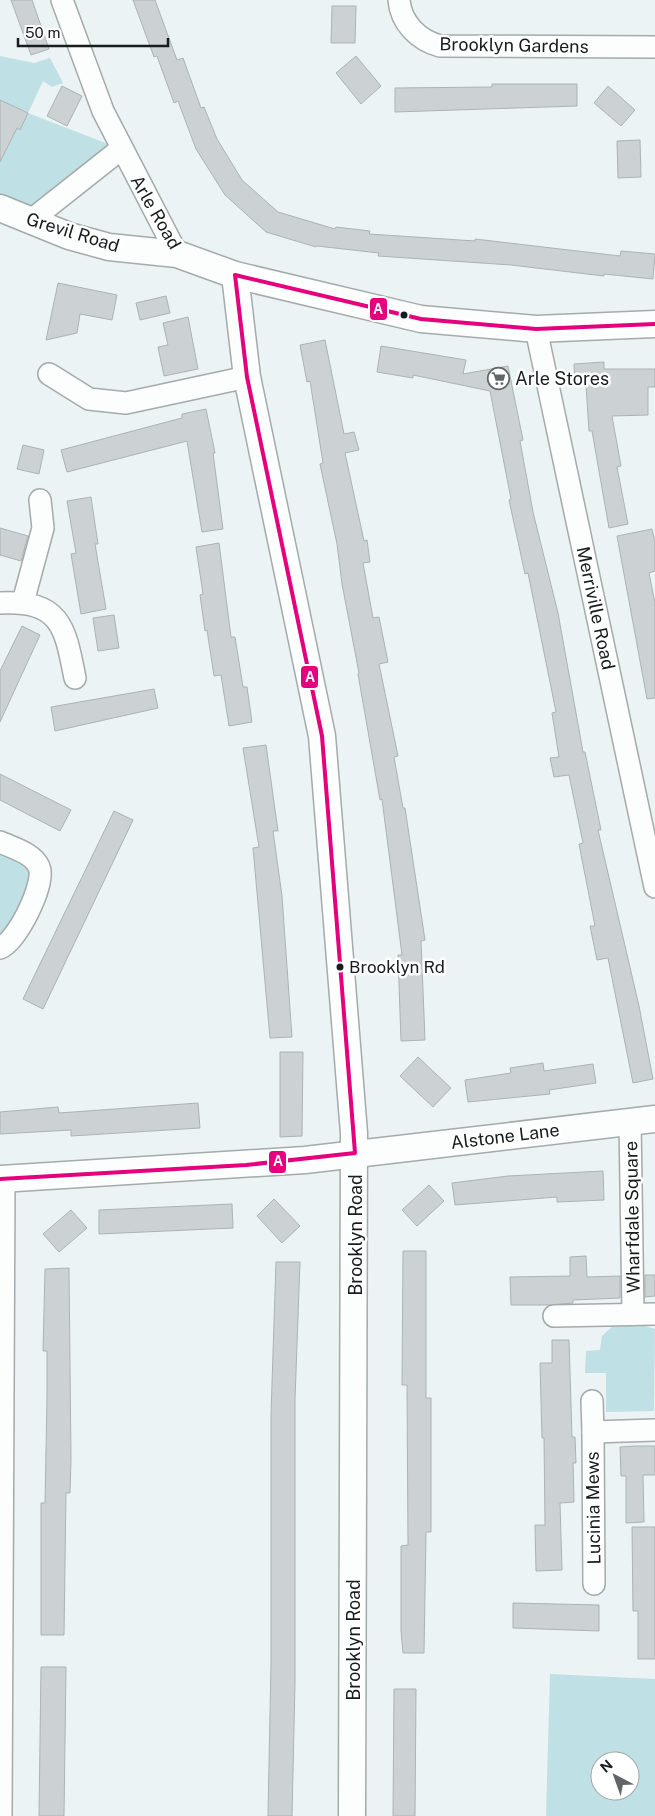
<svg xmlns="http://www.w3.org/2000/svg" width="655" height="1816" viewBox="0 0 655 1816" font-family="'Public Sans',sans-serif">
	<rect width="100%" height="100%" fill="#ebf3f4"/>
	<g fill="#bfe0e5" fill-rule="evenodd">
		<path d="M0 56 34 63 50 58 63 83 52 87 43 81 28 113 121 149 30 221 0 208Z"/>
		<path d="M0 842 39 866 0 948Z"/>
		<path d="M613 1326H645L655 1329 654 1411 606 1412V1373H585L586 1351 600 1350 602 1336Z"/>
		<path d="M550 1674 655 1679V1816H546ZM600 1761H630V1791H600Z"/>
	</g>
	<g fill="#ccd2d3" stroke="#acb3b3">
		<path d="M11 0H32L49 49 31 55Z"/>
		<path d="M133 0H155L177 60 183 58 201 108 204 107 217 139 242 180 278 212 335 229 336 227 370 231 369 234 475 241V239L620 256 621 251 655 254 653 279 604 274V276L511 265 378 256 379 253 317 246 316 247 266 232 225 195 196 149 178 101 174 103 157 56 154 57Z"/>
		<path d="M332 6H356L355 43H331Z"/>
		<path d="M356 56 381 86 361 104 336 73Z"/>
		<path d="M492 84H577V106L395 112V88L492 87Z"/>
		<path d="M62 86 82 96 67 126 47 116Z"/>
		<path d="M608 86 635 110 621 126 594 103Z"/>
		<path d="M0 100 28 113 20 130 17 128 0 162Z"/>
		<path d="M640 140 641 177 618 178 617 141Z"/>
		<path d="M58 283 117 295 112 320 80 314 77 333 46 340Z"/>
		<path d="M166 296 170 313 140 320 136 303Z"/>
		<path d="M188 317 198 369 164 376 158 347 168 345 163 323Z"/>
		<path d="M325 340 344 434 354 432 359 450 345 453 364 541 367 540 370 562 363 563 373 618 379 617 388 662 379 664 398 756 394 757 403 808H405L425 940 421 941 425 1040 401 1041 398 955H402L382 799 380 800 358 674 359 673 342 584 337 544 320 464 323 463 310 381 307 382 300 345Z"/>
		<path d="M381 346 466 360 463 374 508 366 523 440 520 441 533 512 558 613 583 752H585L601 830H598L639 1006 653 1079 633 1083 608 958 597 960 590 926H595L579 844 583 843 569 775 554 777 550 758 559 757 552 713 556 712 528 573 525 574 509 500 511 499 490 391 413 375V378L377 372Z"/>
		<path d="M604 362V369H655V387H648V415L612 416 621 466 617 467 628 524 609 528 592 431H589L586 385 575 386 574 364Z"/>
		<path d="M206 409 215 453H213L223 529 202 532 187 441 67 472 61 450 182 418V414Z"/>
		<path d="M23 445 44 450 39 474 17 469Z"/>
		<path d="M91 497 98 544H95L106 609 81 614 71 554 76 553 67 501Z"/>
		<path d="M0 528 28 536 21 561 0 555Z"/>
		<path d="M652 529 655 542V571L649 573 655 603V698L647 699 617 536Z"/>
		<path d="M219 543 231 637H235L243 687H247L252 722 229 726 221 675 214 676 207 630 205 631 200 595 203 594 196 547Z"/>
		<path d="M114 615 119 648 98 651 93 618Z"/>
		<path d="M22 626 40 635 0 722V671Z"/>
		<path d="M154 689 158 708 55 731 51 707Z"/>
		<path d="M266 745 278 831H273L282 896 292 1037 270 1038 253 848 259 847 243 748Z"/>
		<path d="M0 774 71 810 60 831 0 800Z"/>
		<path d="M114 811 133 820 43 1009 23 999Z"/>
		<path d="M280 1052H303L302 1136 280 1137Z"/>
		<path d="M418 1057 451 1088 433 1107 400 1076Z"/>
		<path d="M543 1063 544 1071 593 1064 596 1083 549 1090 550 1094 468 1102 465 1080 511 1073 510 1068Z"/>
		<path d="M198 1103 200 1128 71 1136V1130L0 1134V1112L58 1107 59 1113Z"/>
		<path d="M603 1171 604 1200 557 1202V1197L455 1205 452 1183 508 1176Z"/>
		<path d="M429 1185 444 1201 417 1226 402 1210Z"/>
		<path d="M274 1199 300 1226 282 1243 257 1216Z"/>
		<path d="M232 1204 233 1228 99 1234V1210Z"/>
		<path d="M71 1210 87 1228 59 1252 43 1234Z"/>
		<path d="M403 1251H426V1398H431V1532H426L424 1653H403L401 1631V1546L408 1545 407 1385H402Z"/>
		<path d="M586 1256 587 1277 620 1276V1298L573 1300V1303L550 1305H511L510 1277 570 1276V1257Z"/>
		<path d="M276 1262H300L295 1400V1683L292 1816H268L271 1663V1414Z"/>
		<path d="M69 1268 71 1459 70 1493H66L64 1635H41V1503H45L47 1398V1351H43L45 1269Z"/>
		<path d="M645 1275H655V1296L645 1297Z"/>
		<path d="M552 1340H569L572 1437H575L576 1463H573L574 1502 560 1503 562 1570 536 1571 535 1525H545L544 1438H542L540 1363H552Z"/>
		<path d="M636 1446H655V1475H643L644 1522 626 1523V1476H621L620 1447Z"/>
		<path d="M632 1527H655V1659H638V1611H633Z"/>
		<path d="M513 1603 599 1605V1631L513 1628Z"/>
		<path d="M41 1667H66L64 1816H39Z"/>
		<path d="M394 1689H416L415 1816H393Z"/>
	</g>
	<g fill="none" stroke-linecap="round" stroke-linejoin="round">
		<defs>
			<g id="minor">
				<path d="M62 0 103 111 177 254"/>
				<path d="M399 0C401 23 418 40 440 46L655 47"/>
				<path d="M30 221 121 149"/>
				<path d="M536 329 655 887"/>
				<path d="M49 374 89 399 126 403 247 377"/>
				<path d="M23 602 43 528 40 500"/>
				<path d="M0 603C61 600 65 627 75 678"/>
				<path d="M0 842C13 848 33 853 39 867 46 883 17 942 0 948"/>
				<path d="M630 1121 633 1314"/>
				<path d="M554 1316 655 1314"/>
				<path d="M592 1401 593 1432 655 1430"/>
				<path d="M593 1432 594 1584"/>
				<path d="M1 1816 4 1179"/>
			</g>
			<g id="tertiary">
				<path d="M0 208 69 236 109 247 177 254 235 275 421 319 536 329 655 324"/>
				<path d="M235 275 247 377 322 736 354 1133 352 1816"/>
				<path d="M0 1179 305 1160 655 1119"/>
			</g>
		</defs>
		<use href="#minor" stroke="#a5aaab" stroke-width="24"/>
		<use href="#tertiary" stroke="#a5aaab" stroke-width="29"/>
		<use href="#minor" stroke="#fcfdfd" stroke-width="21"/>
		<use href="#tertiary" stroke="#fcfdfd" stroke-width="26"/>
		<defs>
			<path id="bus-1" d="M0 1179 246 1165 355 1153 322 736 247 377 235 275 421 319 536 329 655 324"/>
		</defs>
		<use href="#bus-1" stroke="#fff" stroke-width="8"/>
		<use href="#bus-1" stroke="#e5007d" stroke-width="4"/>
	</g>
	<defs>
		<symbol id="supermarket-ring" viewBox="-11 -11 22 22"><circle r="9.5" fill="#fff" stroke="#616768" stroke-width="1.5"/><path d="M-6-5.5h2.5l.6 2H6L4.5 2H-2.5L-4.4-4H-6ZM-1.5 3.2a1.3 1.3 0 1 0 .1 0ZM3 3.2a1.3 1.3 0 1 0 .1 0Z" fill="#616768"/></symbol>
	</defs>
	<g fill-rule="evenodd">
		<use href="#supermarket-ring" x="486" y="366" width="25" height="25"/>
	</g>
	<g fill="#171c1d" stroke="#fff" stroke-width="2">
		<circle cx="404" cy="315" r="4.5"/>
		<circle cx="340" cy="967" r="4.5"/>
	</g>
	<g text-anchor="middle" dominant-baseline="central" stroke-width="5" stroke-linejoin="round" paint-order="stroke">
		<g font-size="17" fill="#171c1d" stroke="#fff" text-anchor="start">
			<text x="349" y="967">Brooklyn Rd</text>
		</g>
		<g font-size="18" fill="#171c1d" stroke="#fff">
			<text transform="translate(514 45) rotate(1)">Brooklyn Gardens</text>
			<text transform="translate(156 212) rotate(60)">Arle Road</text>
			<text transform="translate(73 232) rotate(17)">Grevil Road</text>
			<text transform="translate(596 608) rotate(78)">Merriville Road</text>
			<text transform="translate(505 1136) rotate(-7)">Alstone Lane</text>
			<text transform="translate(632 1217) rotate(-91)">Wharfdale Square</text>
			<text transform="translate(355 1235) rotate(-90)">Brooklyn Road</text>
			<text transform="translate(593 1508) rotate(-91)">Lucinia Mews</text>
			<text transform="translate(353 1640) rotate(-90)">Brooklyn Road</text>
		</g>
		<g font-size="18" fill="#171c1d" stroke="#fff" text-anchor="start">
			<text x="515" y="378">Arle Stores</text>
		</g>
	</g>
	<g stroke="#fff" stroke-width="2">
		<rect x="369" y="297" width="19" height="24" rx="5" fill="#e5007d"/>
		<rect x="300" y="665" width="19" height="24" rx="5" fill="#e5007d"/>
		<rect x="268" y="1150" width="19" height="24" rx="5" fill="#e5007d"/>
	</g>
	<g font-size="14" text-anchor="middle" font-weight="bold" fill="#fff">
		<text x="378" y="314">A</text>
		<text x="310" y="682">A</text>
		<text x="278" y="1166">A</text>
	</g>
	<g transform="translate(615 1776) rotate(319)"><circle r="24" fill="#ffffff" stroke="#a2a4a5"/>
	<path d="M0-4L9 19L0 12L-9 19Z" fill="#616768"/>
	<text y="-8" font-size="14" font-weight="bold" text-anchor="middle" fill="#171c1d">N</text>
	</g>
	<path d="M18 38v8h150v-8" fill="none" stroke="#171c1d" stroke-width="2.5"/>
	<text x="25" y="38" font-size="15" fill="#171c1d" stroke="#ffffff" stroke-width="4" paint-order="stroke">50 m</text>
</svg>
